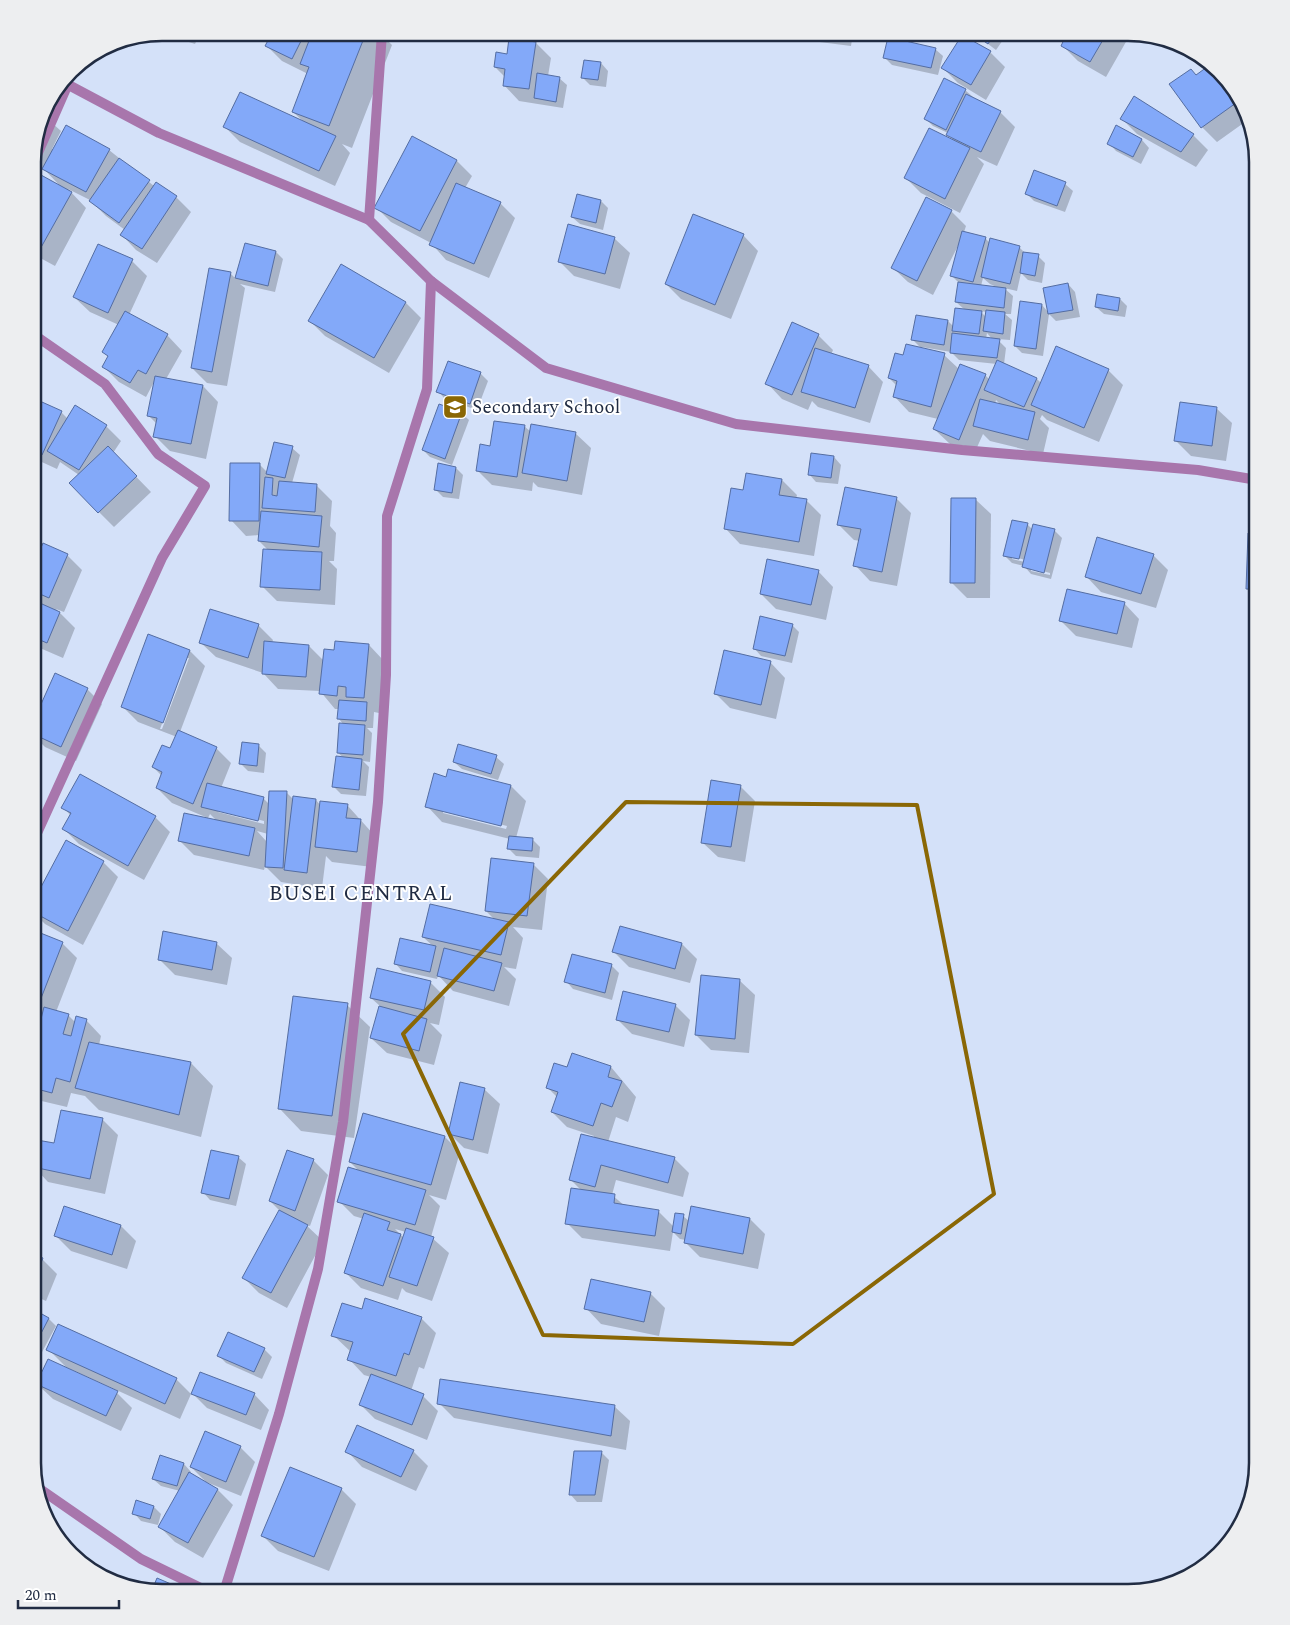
<svg xmlns="http://www.w3.org/2000/svg" width="1290" height="1625" viewBox="0 0 1290 1625" font-family="Spectral,serif">
	<rect width="100%" height="100%" fill="#d4e1f9"/>
	<g fill="#0003" fill-rule="evenodd">
		<path d="M161 33H200L195 44Z"/>
		<path d="M273 33H380L392 45 352 148 342 144 350 153 335 186 240 142 225 127 305 123 293 112 308 74 282 61 267 46Z"/>
		<path d="M671 33H692L690 39Z"/>
		<path d="M783 33H853L851 46 788 38Z"/>
		<path d="M935 33H1001L1005 37 996 50 975 34 971 33 969 40 990 52 1005 67 986 100 958 83 943 68 959 41Z"/>
		<path d="M1067 33H1131L1106 77 1078 61 1063 46 1069 35Z"/>
		<path d="M536 43 551 58 548 76 559 78 567 85 563 108 519 101 504 85 505 77 495 67 508 55Z"/>
		<path d="M935 49 943 56 938 75 892 65 884 57Z"/>
		<path d="M601 63 608 71 606 87 590 85 582 77Z"/>
		<path d="M1207 69 1241 107 1245 122 1217 142 1202 127 1171 84 1197 76Z"/>
		<path d="M965 90 973 97 1000 112 1015 127 997 166 977 157 984 164 960 213 921 193 906 178 954 141 948 133 933 126 926 119Z"/>
		<path d="M1134 98 1193 135 1208 150 1196 167 1137 134 1122 119Z"/>
		<path d="M43 115 61 131 52 149 109 150 154 186 176 197 191 212 157 263 136 250 121 234 125 230 106 216 90 200 68 189 86 208 55 266 33 254V191L40 178 33 175V153ZM43 168 61 187 39 175Z"/>
		<path d="M1117 127 1142 140 1149 148 1141 164 1116 151 1109 143Z"/>
		<path d="M457 161 472 176 465 188 500 203 515 218 489 278 446 260 431 243 391 222 376 207Z"/>
		<path d="M1065 184 1073 191 1065 212 1034 201 1026 193Z"/>
		<path d="M926 199 951 211 966 226 964 232 985 238 990 243 1019 247 1026 254 1038 256 1045 263 1042 283 1028 280 1021 273 1017 291 1004 288 1013 296 1011 314H1005L1012 320 1010 340 997 339 1006 348 1004 364 1037 379 1041 383 1108 370 1123 385 1099 442 1047 420 1042 415 1040 419 1049 428 1043 454 990 441 983 434 974 454 950 444 934 429 938 419 909 412 894 396 897 386 889 378 904 357 944 355 959 369 985 375 990 380 997 364 959 360 951 352 922 347V349L912 339 917 316 948 321 954 327 965 310 956 302 959 283 951 275 960 242 933 295 908 282 892 267ZM983 278 990 284 1001 289 981 286ZM980 311 987 312 986 317ZM987 333 993 340 986 339ZM996 400 1002 406 995 404Z"/>
		<path d="M601 201 608 208 603 230 580 224 572 217Z"/>
		<path d="M743 235 758 251 731 319 681 299 666 284Z"/>
		<path d="M614 238 630 253 620 289 574 276 559 261Z"/>
		<path d="M246 244 276 252 283 259 275 292 240 284 245 288 227 386 207 383 192 368 230 273 236 279Z"/>
		<path d="M99 245 132 261 147 276 129 315 167 335 182 351 166 379 203 386 218 402 206 459 170 451 155 436 157 424 148 415 154 382 146 397 119 382 104 367 109 357 104 352 119 325 90 312 74 297Z"/>
		<path d="M342 266 406 303 421 318 389 373 325 336 310 321Z"/>
		<path d="M1068 284 1075 292 1080 317 1056 321 1049 314 1043 356 1022 353 1015 346 1042 305 1048 312Z"/>
		<path d="M1098 296 1120 299 1127 306 1125 317 1104 314 1096 307Z"/>
		<path d="M818 335 833 350 831 355 868 366 883 382 870 423 818 407 812 401 808 410 782 399 767 383Z"/>
		<path d="M448 362 481 374 488 381 477 410 445 399 438 391Z"/>
		<path d="M33 399 61 412 68 419 106 426 121 441 113 453 151 492 114 527 99 512 79 475 60 462 57 469 33 458Z"/>
		<path d="M1216 408 1232 423 1226 461 1191 456 1176 441Z"/>
		<path d="M461 413 469 420 452 465 430 457 423 450Z"/>
		<path d="M524 426 531 432 575 433 591 448 582 495 538 487 533 482 532 491 492 485 477 470 491 448Z"/>
		<path d="M292 448 300 455 292 483 317 486 332 501 330 526 336 533 334 561H329L337 569 335 605 277 601 262 586 269 551 259 541V535L246 536 231 520 259 464 267 472Z"/>
		<path d="M812 455 834 457 841 465 838 484 816 482 809 474Z"/>
		<path d="M456 468 463 475 459 499 443 497 436 490Z"/>
		<path d="M782 480 797 495 796 499 806 500 821 515 814 556 740 544 725 528 745 492Z"/>
		<path d="M896 498 911 513 897 586 870 581 855 565 860 541 854 540 839 525Z"/>
		<path d="M975 499 991 514 990 598H967L951 582Z"/>
		<path d="M1027 524 1033 530H1054L1062 538 1051 579 1031 574 1024 566 1012 563 1005 556ZM1012 556 1025 560V562L1012 559ZM1031 568 1050 573V575L1031 571Z"/>
		<path d="M1249 535H1257V599L1247 589Z"/>
		<path d="M43 545 67 555 82 570 64 612 56 609 75 628 63 658 33 645V602L44 606 33 595V569Z"/>
		<path d="M1153 555 1168 570 1156 608 1101 592 1086 576Z"/>
		<path d="M818 571 833 587 826 620 776 609 761 594Z"/>
		<path d="M1124 603 1139 619 1132 648 1076 636 1061 621Z"/>
		<path d="M258 625 273 640 272 643 309 646 324 661 336 652V642L369 645 384 661 379 713 374 712 373 728H367L372 733 370 762 363 761 369 767 366 796 341 794 333 786 344 758 338 753 344 725 339 719V709H335L320 691 278 689 263 673 216 657 200 642Z"/>
		<path d="M792 625 799 632 792 663 761 656 754 648Z"/>
		<path d="M149 636 190 651 205 666 180 732 216 748 231 763 221 788 263 798 269 804 287 793 294 800H316L321 806 347 805 375 836 372 867 332 862 326 856 322 888 300 885 281 882 265 866 264 870 194 855 179 840 217 821 210 814 208 818 172 803 157 788 162 776 153 767 171 750 177 737 138 722 123 707ZM186 658H189L162 729H160ZM218 810 264 821V824L218 812ZM257 831 268 834 267 842Z"/>
		<path d="M770 662 785 678 776 719 730 708 715 693Z"/>
		<path d="M56 675 87 689 102 704 76 761 45 747 33 735V725Z"/>
		<path d="M258 745 266 753 264 773 248 771 241 764Z"/>
		<path d="M496 757 504 764 498 780 462 769 454 762Z"/>
		<path d="M447 778 511 786 526 801 516 838 532 839 540 847 539 858 516 856 509 849 510 839 442 822 427 806ZM443 810 507 826 506 829 443 813Z"/>
		<path d="M740 786 755 801 745 862 718 857 702 842Z"/>
		<path d="M63 807 155 817 170 832 144 880 79 844 64 829 71 816Z"/>
		<path d="M67 842 103 862 118 877 83 945 45 924 33 912V905Z"/>
		<path d="M533 864 548 879 542 930 513 927 523 938 516 969 504 967 516 979 509 1006 453 991 438 975 437 979 402 971 395 963 434 947 423 937 495 920 486 911Z"/>
		<path d="M33 931 62 943 77 958 56 1012 68 1015 75 1022 86 1020 101 1036 99 1045 191 1063 213 1086 201 1137 99 1110 85 1096 71 1093 67 1107 33 1099Z"/>
		<path d="M216 943 232 958 227 985 175 975 159 959Z"/>
		<path d="M682 944 697 959 690 983 629 967 614 952Z"/>
		<path d="M612 966 619 973 612 1000 573 989 566 981Z"/>
		<path d="M739 980 755 995 749 1053 711 1050 696 1035Z"/>
		<path d="M430 982 445 997 439 1025 430 1023 442 1035 434 1065 387 1053 371 1038 380 1006 371 998Z"/>
		<path d="M347 1005 370 1027 354 1138 301 1131 279 1108Z"/>
		<path d="M675 1005 690 1020 684 1047 632 1034 617 1019Z"/>
		<path d="M572 1055 611 1067 636 1097 628 1122 616 1117 608 1142 674 1158 689 1173 683 1197 616 1180 612 1195 625 1206 658 1211 674 1227 683 1216 689 1221 750 1219 765 1234 758 1269 700 1257 685 1242 686 1240 680 1239 673 1232 670 1251 582 1238 567 1223 582 1191 571 1180 594 1136 567 1127 552 1112 557 1097 547 1087 568 1068Z"/>
		<path d="M484 1089 500 1104 488 1154 464 1148 449 1133Z"/>
		<path d="M62 1111 103 1120 118 1135 105 1194 48 1182 36 1169 33 1170V1136L38 1142 55 1145Z"/>
		<path d="M364 1114 445 1137 460 1152 446 1200 429 1195 440 1206 431 1237 449 1253 432 1301 406 1292 402 1288 398 1300 361 1288 346 1273 364 1219 354 1216 339 1201 360 1172 350 1162ZM395 1229 406 1232 404 1238Z"/>
		<path d="M238 1157 246 1164 236 1206 210 1200 203 1192Z"/>
		<path d="M313 1160 328 1175 310 1226 305 1224 323 1241 287 1308 259 1293 244 1278 280 1211 270 1201Z"/>
		<path d="M121 1226 136 1241 127 1269 71 1251 56 1236Z"/>
		<path d="M33 1255 42 1259 57 1274 46 1301 33 1295Z"/>
		<path d="M650 1293 665 1308 659 1336 601 1324 586 1308Z"/>
		<path d="M33 1310 49 1319 56 1326 41 1354 33 1349Z"/>
		<path d="M363 1310 421 1318 436 1333 424 1369 419 1367 411 1391 423 1396 438 1411 427 1440 375 1419 360 1404 371 1377 364 1375 349 1359 351 1352 333 1335Z"/>
		<path d="M229 1334 264 1349 272 1357 262 1379 226 1363 219 1356Z"/>
		<path d="M48 1349 176 1379 191 1394 180 1419 66 1367Z"/>
		<path d="M37 1384 117 1393 132 1408 121 1431 53 1399Z"/>
		<path d="M192 1393 254 1394 269 1410 261 1430 207 1408Z"/>
		<path d="M439 1403 614 1406 630 1421 626 1450 454 1418Z"/>
		<path d="M240 1447 255 1462 241 1496 206 1482 191 1467Z"/>
		<path d="M347 1451H413L428 1466 416 1491 362 1467Z"/>
		<path d="M602 1453 609 1460 602 1502H577L570 1494Z"/>
		<path d="M160 1457 184 1464 191 1472 190 1475 218 1490 233 1505 203 1558 175 1542 160 1527 180 1491 161 1486 153 1479Z"/>
		<path d="M341 1489 356 1504 329 1571 278 1551 263 1536Z"/>
		<path d="M137 1502 154 1507 161 1514 158 1525 141 1521 134 1513Z"/>
		<path d="M158 1579 177 1588 182 1592 153 1590Z"/>
	</g>
	<g fill="#83a9f9" stroke="#546da2">
		<path d="M272 33H305L292 59 265 46Z"/>
		<path d="M312 33H366L329 126 292 112 309 67 300 64Z"/>
		<path d="M972 33H995L988 44Z"/>
		<path d="M1067 33H1107L1090 62 1061 46Z"/>
		<path d="M962 35 991 51 971 85 941 68Z"/>
		<path d="M888 37 936 48 931 68 883 58Z"/>
		<path d="M509 38 536 42 529 89 503 86 505 69 494 67 496 52 507 54Z"/>
		<path d="M584 60 601 62 598 80 581 78Z"/>
		<path d="M1207 67 1236 103 1201 128 1169 84 1191 69 1196 75Z"/>
		<path d="M537 73 560 77 556 102 534 98Z"/>
		<path d="M944 78 966 89 946 130 924 119Z"/>
		<path d="M240 92 336 136 319 171 223 127Z"/>
		<path d="M966 94 1001 111 981 152 946 135Z"/>
		<path d="M1134 96 1194 134 1181 152 1120 119Z"/>
		<path d="M66 125 110 149 86 192 42 169Z"/>
		<path d="M1116 125 1142 139 1133 157 1107 144Z"/>
		<path d="M929 128 970 148 945 199 904 178Z"/>
		<path d="M412 136 457 160 420 231 374 208Z"/>
		<path d="M119 158 150 180 119 223 89 201Z"/>
		<path d="M1034 170 1066 182 1057 206 1025 194Z"/>
		<path d="M41 175 72 192 39 251 33 248V189Z"/>
		<path d="M156 182 177 196 142 249 120 235Z"/>
		<path d="M456 183 501 202 474 264 429 245Z"/>
		<path d="M577 194 601 200 596 223 571 217Z"/>
		<path d="M926 197 952 210 917 281 891 268Z"/>
		<path d="M693 214 744 234 715 305 665 284Z"/>
		<path d="M568 224 615 237 605 274 558 262Z"/>
		<path d="M962 231 986 237 973 282 950 276Z"/>
		<path d="M990 238 1020 246 1010 284 981 277Z"/>
		<path d="M245 243 276 251 268 286 235 278Z"/>
		<path d="M98 244 133 259 108 313 73 297Z"/>
		<path d="M1023 252 1039 254 1035 276 1020 273Z"/>
		<path d="M341 264 406 302 374 358 308 321Z"/>
		<path d="M209 268 231 272 212 372 191 368Z"/>
		<path d="M958 282 1006 288 1004 308 955 302Z"/>
		<path d="M1068 283 1073 310 1048 314 1043 288Z"/>
		<path d="M1097 294 1120 298 1118 311 1095 307Z"/>
		<path d="M1020 301 1042 304 1036 349 1014 346Z"/>
		<path d="M955 308 982 311 979 334 952 331Z"/>
		<path d="M986 310 1005 312 1003 334 983 331Z"/>
		<path d="M125 311 168 334 146 374 138 370 130 383 102 367 108 356 102 352Z"/>
		<path d="M916 315 948 320 944 345 911 340Z"/>
		<path d="M792 322 819 334 792 395 765 384Z"/>
		<path d="M952 333 1000 339 997 358 950 353Z"/>
		<path d="M906 344 945 353 931 407 893 397 897 381 888 378 895 353 903 355Z"/>
		<path d="M1056 346 1109 369 1084 428 1031 405Z"/>
		<path d="M815 348 869 365 855 408 801 392Z"/>
		<path d="M997 360 1037 378 1024 407 984 390Z"/>
		<path d="M448 361 481 372 470 404 436 392Z"/>
		<path d="M960 364 986 374 959 440 933 429Z"/>
		<path d="M155 376 203 385 191 444 153 437 157 418 147 416Z"/>
		<path d="M33 398 62 411 42 455 33 450Z"/>
		<path d="M980 399 1035 412 1028 440 973 426Z"/>
		<path d="M1180 402 1217 407 1212 446 1174 441Z"/>
		<path d="M439 404 462 412 445 459 422 450Z"/>
		<path d="M75 405 107 425 79 470 47 451Z"/>
		<path d="M494 421 525 425 517 477 476 471 480 444 490 446Z"/>
		<path d="M531 424 576 432 567 481 522 473Z"/>
		<path d="M274 442 293 446 285 478 266 474Z"/>
		<path d="M108 446 137 476 98 513 69 483Z"/>
		<path d="M811 453 834 456 831 478 808 475Z"/>
		<path d="M230 463H260L259 521H229Z"/>
		<path d="M438 463 456 467 452 493 434 490Z"/>
		<path d="M746 473 782 479 779 495 807 499 799 542 724 529 731 488 743 490Z"/>
		<path d="M265 477 273 478 272 495 277 496 279 481 317 484 315 512 262 508Z"/>
		<path d="M845 487 897 497 882 572 853 566 861 529 837 525Z"/>
		<path d="M951 498H976L975 583H950Z"/>
		<path d="M261 511 322 516 319 547 258 541Z"/>
		<path d="M1012 520 1028 523 1019 559 1003 556Z"/>
		<path d="M1033 524 1055 529 1044 573 1022 567Z"/>
		<path d="M1248 533H1257V589H1246Z"/>
		<path d="M1097 537 1154 554 1141 594 1085 577Z"/>
		<path d="M43 543 68 554 49 598 33 591V566Z"/>
		<path d="M263 549 322 552 320 590 260 587Z"/>
		<path d="M767 559 819 570 811 605 760 594Z"/>
		<path d="M1067 589 1125 602 1117 634 1059 621Z"/>
		<path d="M33 600 60 612 47 643 33 637Z"/>
		<path d="M210 609 259 624 248 658 199 643Z"/>
		<path d="M760 616 793 624 785 656 753 649Z"/>
		<path d="M148 634 190 650 163 723 121 707Z"/>
		<path d="M264 641 309 645 306 677 262 674Z"/>
		<path d="M335 641 369 644 364 698 346 697V687L338 686 337 696 319 694 324 649 334 650Z"/>
		<path d="M724 650 771 661 761 705 714 694Z"/>
		<path d="M55 673 88 688 61 747 33 734V722Z"/>
		<path d="M339 700 367 702 366 721 337 719Z"/>
		<path d="M339 723 365 725 363 755 337 753Z"/>
		<path d="M178 730 217 747 193 804 156 788 162 772 152 767 162 745 170 748Z"/>
		<path d="M242 742 259 744 257 766 239 764Z"/>
		<path d="M458 744 497 755 491 774 453 762Z"/>
		<path d="M336 756 362 759 359 790 332 787Z"/>
		<path d="M448 769 511 785 501 826 425 807 434 773 446 777Z"/>
		<path d="M80 774 156 816 128 866 62 829 71 813 61 808Z"/>
		<path d="M711 780 741 785 731 847 701 843Z"/>
		<path d="M207 783 264 797 258 821 201 807Z"/>
		<path d="M269 791H287L283 868 265 867Z"/>
		<path d="M293 796 316 799 307 873 284 870Z"/>
		<path d="M320 801 348 804 346 818 361 819 357 852 315 847Z"/>
		<path d="M184 813 255 828 249 856 178 841Z"/>
		<path d="M509 836 533 838 532 851 507 849Z"/>
		<path d="M66 840 104 861 68 931 33 912V902Z"/>
		<path d="M491 858 534 863 527 916 485 911Z"/>
		<path d="M430 904 509 922 501 955 422 937Z"/>
		<path d="M620 926 682 943 675 969 612 952Z"/>
		<path d="M33 930 63 942 38 1006 33 1004Z"/>
		<path d="M163 931 217 942 212 970 158 960Z"/>
		<path d="M400 938 436 946 430 972 394 964Z"/>
		<path d="M444 948 502 963 494 991 437 976Z"/>
		<path d="M572 954 612 964 605 993 564 982Z"/>
		<path d="M377 968 431 981 424 1010 370 998Z"/>
		<path d="M701 975 740 979 735 1039 695 1035Z"/>
		<path d="M623 991 676 1004 669 1032 616 1020Z"/>
		<path d="M293 996 348 1003 332 1116 278 1109Z"/>
		<path d="M379 1006 427 1019 419 1051 370 1038Z"/>
		<path d="M44 1007 69 1014 63 1034 71 1036 76 1016 87 1019 70 1082 56 1078 52 1093 33 1088V1051Z"/>
		<path d="M33 1010 40 1013 33 1035Z"/>
		<path d="M89 1042 191 1062 179 1115 75 1088Z"/>
		<path d="M572 1053 611 1066 608 1077 622 1081 612 1107 601 1103 593 1126 551 1112 558 1092 546 1088 554 1063 567 1067Z"/>
		<path d="M460 1082 485 1088 473 1140 448 1134Z"/>
		<path d="M61 1110 103 1118 90 1179 33 1167 37 1140 54 1143Z"/>
		<path d="M363 1113 445 1136 431 1185 349 1162Z"/>
		<path d="M581 1134 675 1157 668 1183 601 1165 595 1187 569 1180Z"/>
		<path d="M211 1150 239 1156 229 1199 201 1193Z"/>
		<path d="M287 1150 314 1159 295 1211 269 1201Z"/>
		<path d="M348 1167 426 1190 415 1225 337 1202Z"/>
		<path d="M571 1188 615 1194 614 1203 659 1210 655 1236 565 1224Z"/>
		<path d="M64 1206 121 1225 112 1255 54 1236Z"/>
		<path d="M691 1206 750 1218 743 1254 684 1243Z"/>
		<path d="M279 1210 308 1225 271 1293 242 1278Z"/>
		<path d="M364 1213 390 1222 387 1230 401 1234 383 1286 344 1273Z"/>
		<path d="M675 1213 684 1214 681 1234 672 1232Z"/>
		<path d="M406 1228 434 1237 417 1286 389 1277Z"/>
		<path d="M33 1254 43 1258 33 1283Z"/>
		<path d="M591 1279 651 1292 644 1322 584 1309Z"/>
		<path d="M365 1298 422 1317 409 1355 404 1353 396 1376 347 1360 353 1342 331 1336 342 1303 362 1309Z"/>
		<path d="M33 1309 49 1318 34 1347H33Z"/>
		<path d="M58 1324 177 1378 165 1404 46 1350Z"/>
		<path d="M228 1332 265 1348 254 1372 217 1356Z"/>
		<path d="M48 1359 118 1391 106 1416 36 1384Z"/>
		<path d="M200 1372 255 1393 246 1415 191 1394Z"/>
		<path d="M371 1374 424 1394 412 1425 359 1405Z"/>
		<path d="M440 1379 615 1405 611 1436 437 1404Z"/>
		<path d="M357 1425 414 1450 401 1477 345 1452Z"/>
		<path d="M205 1431 241 1446 226 1482 190 1467Z"/>
		<path d="M574 1451H602L595 1495H569Z"/>
		<path d="M160 1455 184 1463 177 1486 152 1479Z"/>
		<path d="M290 1467 342 1488 314 1557 261 1536Z"/>
		<path d="M189 1472 218 1489 188 1543 158 1527Z"/>
		<path d="M136 1500 154 1506 150 1519 132 1514Z"/>
		<path d="M157 1578 178 1587 176 1592 152 1590Z"/>
	</g>
	<g fill="none" stroke-linecap="round" stroke-linejoin="round">
		<g stroke="#a876ac" stroke-width="10">
			<path d="M63 82 159 133 369 220 431 281 546 368 736 424 962 450 1198 470 1257 480"/>
			<path d="M33 164 68 84"/>
			<path d="M369 220 382 33"/>
			<path d="M33 842 162 558 205 486 158 454 105 384 33 334"/>
			<path d="M40 1489 141 1559 209 1592"/>
			<path d="M224 1592 279 1414 318 1269 343 1122 378 802 386 675 387 516 427 389 431 281"/>
		</g>
	</g>
	<path fill="none" stroke="#8a6705" stroke-width="4" stroke-linejoin="round" d="M626 802 917 805 994 1194 793 1344 543 1335 403 1034Z"/>
	<defs>
		<symbol id="school-square" viewBox="-11 -11 22 22"><rect x="-9" y="-9" width="18" height="18" rx="4" fill="#8a6705" stroke="#fff"/><path d="M0-5L7-2L0 1L-7-2ZM-4 1L0 2.5L4 1V4Q0 6-4 4Z" fill="#fff"/></symbol>
	</defs>
	<g fill-rule="evenodd">
		<use href="#school-square" x="441" y="393" width="28" height="28"/>
	</g>
	<g text-anchor="middle" dominant-baseline="central" stroke-width="4" stroke-linejoin="round" paint-order="stroke">
		<g font-size="19" fill="#212c43" stroke="#fff" text-anchor="start">
			<text x="472" y="407">Secondary School</text>
		</g>
		<g font-size="21" letter-spacing="1" fill="#212c43" stroke="#fff">
			<text x="361" y="894">BUSEI CENTRAL</text>
		</g>
	</g>
	<path d="M0 0H1290V1625H0ZM162 41H1128A121 121 0 0 1 1249 162V1463A121 121 0 0 1 1128 1584H162A121 121 0 0 1 41 1463V162A121 121 0 0 1 162 41Z" fill="#edeef0" fill-rule="evenodd"/>
	<path fill="none" stroke="#212c43" stroke-width="2.5" d="M162 41H1128A121 121 0 0 1 1249 162V1463A121 121 0 0 1 1128 1584H162A121 121 0 0 1 41 1463V162A121 121 0 0 1 162 41Z"/>
	<path d="M18 1600v8h101v-8" fill="none" stroke="#212c43" stroke-width="2.5"/>
	<text x="25" y="1600" font-size="15" fill="#212c43" stroke="#ffffff" stroke-width="4" paint-order="stroke">20 m</text>
</svg>
